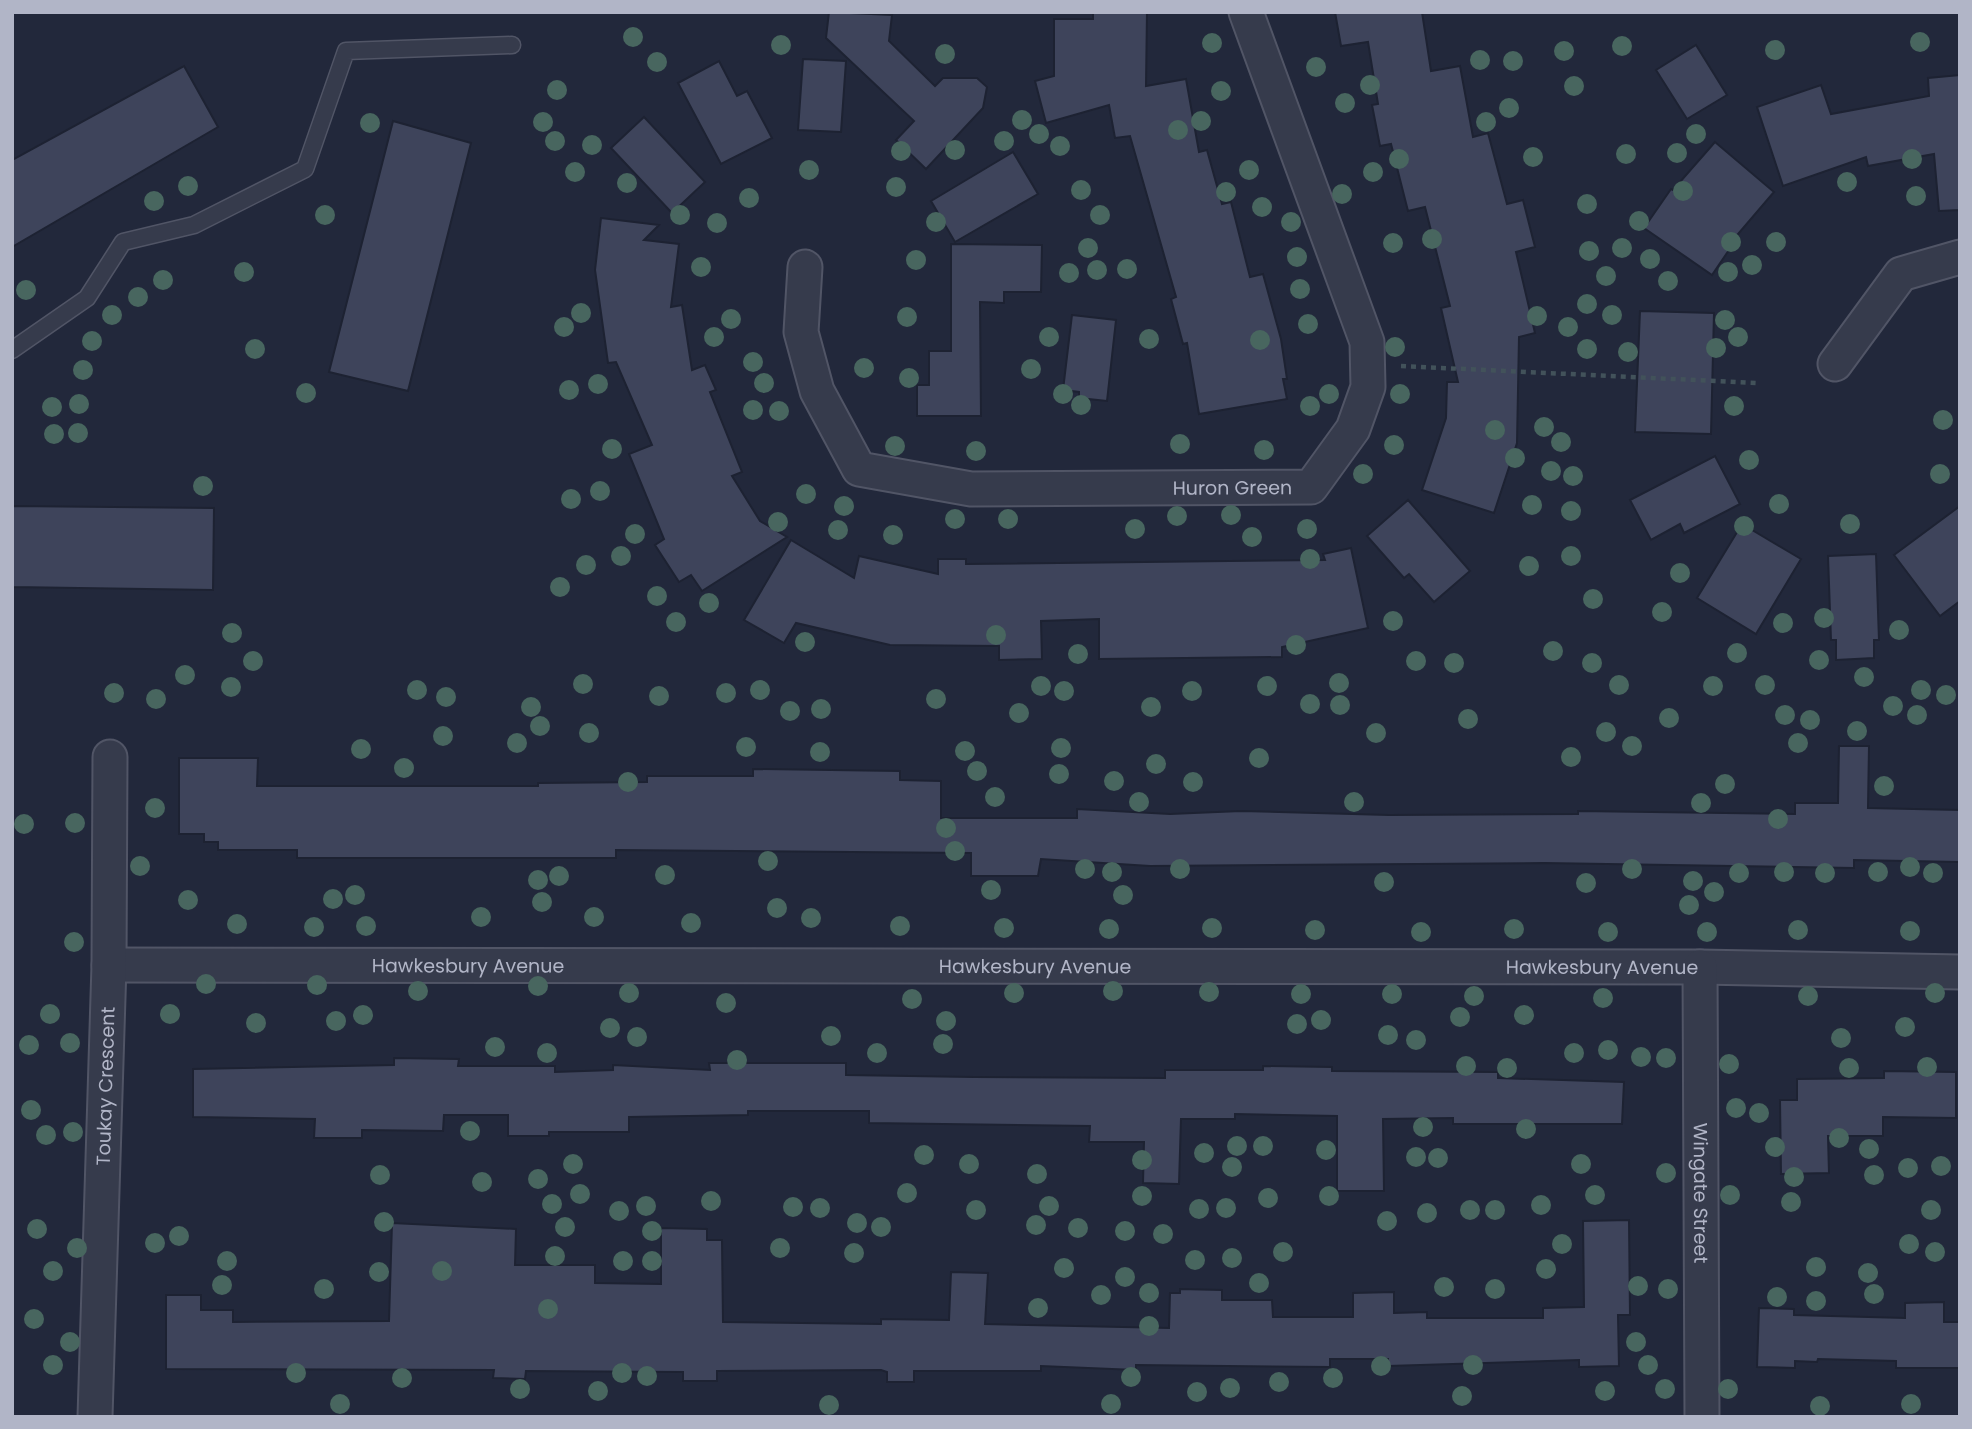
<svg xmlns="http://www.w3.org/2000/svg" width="1972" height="1429" viewBox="0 0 1972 1429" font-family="Poppins,sans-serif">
	<rect width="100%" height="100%" fill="#22283b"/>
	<g fill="#3e445b" stroke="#1d2232" stroke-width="2">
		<path d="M829 12 892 15 889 41 935 86 943 78H977L987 87 983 108 926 169 896 140 914 121 826 38Z"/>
		<path d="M1093 12H1147L1146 86 1186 79 1199 152 1207 150 1222 204 1231 202 1250 277 1263 274 1281 339 1287 379H1283L1287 399 1199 414 1187 343 1183 344 1171 299 1176 297 1130 136 1115 138 1109 105 1046 123 1035 81 1054 76V19H1093Z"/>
		<path d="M1335 12H1422L1431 71 1460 66 1473 137 1488 133 1507 204 1523 200 1535 247 1516 252 1535 333 1519 337 1517 443 1494 513 1422 490 1446 418 1447 382H1458L1441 308 1450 306 1425 207 1408 211 1391 144 1380 146 1372 105 1378 104 1368 42 1341 46Z"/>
		<path d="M1696 45 1727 95 1687 119 1656 70Z"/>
		<path d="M803 59 846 61 841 132 798 130Z"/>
		<path d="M719 61 737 96 747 91 772 138 721 164 678 83Z"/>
		<path d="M184 66 218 127 12 247V160Z"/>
		<path d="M1960 75V210L1939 211 1934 154 1868 166 1866 157 1783 186 1757 107 1821 85 1831 114 1929 96 1928 78Z"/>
		<path d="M644 117 705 182 672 213 611 148Z"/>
		<path d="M393 121 471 143 408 391 329 372Z"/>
		<path d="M1715 142 1774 192 1726 248 1729 250 1712 275 1644 228 1671 189 1673 190Z"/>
		<path d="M1013 152 1038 194 955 242 931 201Z"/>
		<path d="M601 218 659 225 644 240 679 244 671 307 682 305 692 370 705 365 716 390 710 392 742 472 732 476 760 521 787 537 702 591 691 575 679 582 655 545 664 539 629 454 652 445 616 362 608 363 595 270Z"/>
		<path d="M951 244 1042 245 1041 292H1004V303L980 302 981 416H917V385H929V351H951Z"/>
		<path d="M1640 311 1714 313 1711 434 1635 432Z"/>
		<path d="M1072 315 1116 320 1107 401 1079 398V392L1063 390Z"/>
		<path d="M1715 456 1740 504 1684 533 1680 524 1651 540 1630 500Z"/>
		<path d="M1408 500 1470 571 1434 602 1409 574 1404 578 1367 536Z"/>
		<path d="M12 506 214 508 213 590 12 587Z"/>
		<path d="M1960 506V601L1940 616 1894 555Z"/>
		<path d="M1742 524 1801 559 1756 634 1697 598Z"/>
		<path d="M791 540 854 578 859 556 938 574V559H966V564L1325 560 1323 554 1351 548 1368 628 1282 647V657L1099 659V619L1041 621 1042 659 999 660V646L890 645 796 623 784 643 744 620Z"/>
		<path d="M1876 554 1879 640H1874V658L1836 660V640H1831L1828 556Z"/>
		<path d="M1839 746H1869L1868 808 1960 810V862L1854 860V868L1544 863 1150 866 1041 859 1038 876H971V853L616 850V858H297V850H218V842H204V834H179V758H258L257 786H538V783L647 782V776H753V769L900 771V780L941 781V818H1077V809L1170 814 1241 811 1389 815 1578 814V811L1795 814V803H1838Z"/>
		<path d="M394 1058 459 1059 458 1066H555V1072L613 1070V1065L710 1070 709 1063H846V1075L973 1077 1165 1078V1070H1263V1066L1332 1067V1071L1498 1072V1078L1624 1082 1622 1124H1453V1118L1383 1119 1384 1191H1337V1116L1235 1114V1119H1181L1179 1184 1143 1183 1144 1142H1089L1090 1126 869 1123V1111H748V1115L629 1117V1132H549V1136H508V1115H444L443 1131 362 1130V1138H314L315 1119 193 1117V1069L394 1065Z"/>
		<path d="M1884 1071 1956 1072V1118L1883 1117V1136H1828L1829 1173 1781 1174 1780 1100H1797V1079L1884 1078Z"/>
		<path d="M1629 1220 1630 1315H1618L1619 1366 1579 1367V1360L1388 1366V1359H1330V1367L1136 1365V1370L1041 1366V1371H914V1382H887V1372L881 1370 717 1371V1381H683V1372L526 1371 525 1379 493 1378 494 1370 166 1369V1295H201V1310H233V1322L389 1321 392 1223 516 1229 515 1265H595V1283L661 1284V1228L707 1229V1240H722L723 1322 881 1324V1319L949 1320 951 1272 988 1273 985 1324 1169 1328 1170 1293H1180V1289L1222 1290V1300H1272L1273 1317H1353V1293L1394 1292V1313L1427 1312V1318H1543V1308L1584 1307 1583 1221Z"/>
		<path d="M1944 1302V1322H1960V1368H1896V1361L1818 1359 1817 1362 1795 1361V1368L1757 1367 1759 1308 1794 1309V1315L1905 1318V1303Z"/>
	</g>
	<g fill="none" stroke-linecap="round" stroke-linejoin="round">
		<defs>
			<path id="service" d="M12 350 87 298 123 242 194 225 305 169 346 51 512 45"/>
			<g id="minor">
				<path id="s1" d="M805 267 801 332 817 391 859 469 971 489 1311 487 1353 429 1368 387 1367 342 1246 12"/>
				<path d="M1835 364 1901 274 1960 257"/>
				<path id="s2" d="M109 965 1700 967 1960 972"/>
				<path id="s3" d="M1700 967 1702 1417"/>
				<path id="s4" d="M95 1417 109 965 110 757"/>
			</g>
		</defs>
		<use href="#service" stroke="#515566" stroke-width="19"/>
		<use href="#minor" stroke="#515566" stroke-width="37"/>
		<path stroke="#42525a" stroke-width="4.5" stroke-dasharray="5 5" stroke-linecap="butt" d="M1401 366 1757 383"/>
		<use href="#service" stroke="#363b4c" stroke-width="16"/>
		<use href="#minor" stroke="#363b4c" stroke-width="33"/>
	</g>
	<g fill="#48665f">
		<circle cx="633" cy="37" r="10"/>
		<circle cx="1920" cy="42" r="10"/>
		<circle cx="1212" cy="43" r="10"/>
		<circle cx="781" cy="45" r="10"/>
		<circle cx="1622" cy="46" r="10"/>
		<circle cx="1775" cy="50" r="10"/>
		<circle cx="1564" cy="51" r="10"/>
		<circle cx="945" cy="54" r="10"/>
		<circle cx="1480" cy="60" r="10"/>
		<circle cx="1513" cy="61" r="10"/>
		<circle cx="657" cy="62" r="10"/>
		<circle cx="1316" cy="67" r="10"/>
		<circle cx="1370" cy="85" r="10"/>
		<circle cx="1574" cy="86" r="10"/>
		<circle cx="557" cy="90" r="10"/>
		<circle cx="1221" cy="91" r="10"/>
		<circle cx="1345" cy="103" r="10"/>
		<circle cx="1509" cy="108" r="10"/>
		<circle cx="1022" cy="120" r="10"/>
		<circle cx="1201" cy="121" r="10"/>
		<circle cx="543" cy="122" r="10"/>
		<circle cx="1486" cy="122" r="10"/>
		<circle cx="370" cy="123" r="10"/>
		<circle cx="1178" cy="130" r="10"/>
		<circle cx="1039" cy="134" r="10"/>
		<circle cx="1696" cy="134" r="10"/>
		<circle cx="555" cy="141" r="10"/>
		<circle cx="1004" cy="141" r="10"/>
		<circle cx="592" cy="145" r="10"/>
		<circle cx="1060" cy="146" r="10"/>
		<circle cx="955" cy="150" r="10"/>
		<circle cx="901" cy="151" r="10"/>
		<circle cx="1677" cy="153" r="10"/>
		<circle cx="1626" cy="154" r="10"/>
		<circle cx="1533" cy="157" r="10"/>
		<circle cx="1399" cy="159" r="10"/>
		<circle cx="1912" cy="159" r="10"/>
		<circle cx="809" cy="170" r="10"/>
		<circle cx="1249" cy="170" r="10"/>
		<circle cx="575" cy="172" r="10"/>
		<circle cx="1373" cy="172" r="10"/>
		<circle cx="1847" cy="182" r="10"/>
		<circle cx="627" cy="183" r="10"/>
		<circle cx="188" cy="186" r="10"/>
		<circle cx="896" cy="187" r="10"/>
		<circle cx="1081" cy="190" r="10"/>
		<circle cx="1683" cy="191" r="10"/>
		<circle cx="1226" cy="192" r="10"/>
		<circle cx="1342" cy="194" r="10"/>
		<circle cx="1916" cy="196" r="10"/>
		<circle cx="749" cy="198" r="10"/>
		<circle cx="154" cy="201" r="10"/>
		<circle cx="1587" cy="204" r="10"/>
		<circle cx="1262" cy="207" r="10"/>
		<circle cx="325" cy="215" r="10"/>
		<circle cx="680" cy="215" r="10"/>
		<circle cx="1100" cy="215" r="10"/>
		<circle cx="1639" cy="221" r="10"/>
		<circle cx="936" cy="222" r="10"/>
		<circle cx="1291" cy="222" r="10"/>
		<circle cx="717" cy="223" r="10"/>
		<circle cx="1432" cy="239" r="10"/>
		<circle cx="1731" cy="242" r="10"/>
		<circle cx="1776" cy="242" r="10"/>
		<circle cx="1393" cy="243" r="10"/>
		<circle cx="1088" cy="248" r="10"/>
		<circle cx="1622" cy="248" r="10"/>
		<circle cx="1589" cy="251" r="10"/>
		<circle cx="1297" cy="257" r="10"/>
		<circle cx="1650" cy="259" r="10"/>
		<circle cx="916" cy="260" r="10"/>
		<circle cx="1752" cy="265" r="10"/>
		<circle cx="701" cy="267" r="10"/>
		<circle cx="1127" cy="269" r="10"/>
		<circle cx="1097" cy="270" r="10"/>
		<circle cx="244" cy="272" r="10"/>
		<circle cx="1728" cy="272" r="10"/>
		<circle cx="1069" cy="273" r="10"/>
		<circle cx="1606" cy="276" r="10"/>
		<circle cx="163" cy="280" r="10"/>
		<circle cx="1668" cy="281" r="10"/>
		<circle cx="1300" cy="289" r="10"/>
		<circle cx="26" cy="290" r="10"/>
		<circle cx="138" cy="297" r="10"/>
		<circle cx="1587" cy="304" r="10"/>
		<circle cx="581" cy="313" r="10"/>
		<circle cx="112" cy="315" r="10"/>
		<circle cx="1612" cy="315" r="10"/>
		<circle cx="1537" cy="316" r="10"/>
		<circle cx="907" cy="317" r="10"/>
		<circle cx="731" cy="319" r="10"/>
		<circle cx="1725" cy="320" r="10"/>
		<circle cx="1308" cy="324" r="10"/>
		<circle cx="564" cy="327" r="10"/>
		<circle cx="1568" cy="327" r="10"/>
		<circle cx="714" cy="337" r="10"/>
		<circle cx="1049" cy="337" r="10"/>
		<circle cx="1738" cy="337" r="10"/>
		<circle cx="1149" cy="339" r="10"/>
		<circle cx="1260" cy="340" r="10"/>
		<circle cx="92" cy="341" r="10"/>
		<circle cx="1395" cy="347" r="10"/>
		<circle cx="1716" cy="348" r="10"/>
		<circle cx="255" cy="349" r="10"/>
		<circle cx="1587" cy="349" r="10"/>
		<circle cx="1628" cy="352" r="10"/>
		<circle cx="753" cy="362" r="10"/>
		<circle cx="864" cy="368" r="10"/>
		<circle cx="1031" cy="369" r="10"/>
		<circle cx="83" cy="370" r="10"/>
		<circle cx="909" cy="378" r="10"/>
		<circle cx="764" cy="383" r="10"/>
		<circle cx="598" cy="384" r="10"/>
		<circle cx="569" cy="390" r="10"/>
		<circle cx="306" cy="393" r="10"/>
		<circle cx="1063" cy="394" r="10"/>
		<circle cx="1329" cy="394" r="10"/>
		<circle cx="1400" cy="394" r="10"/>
		<circle cx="79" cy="404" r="10"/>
		<circle cx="1081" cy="405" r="10"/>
		<circle cx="1310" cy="406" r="10"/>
		<circle cx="1734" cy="406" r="10"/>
		<circle cx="52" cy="407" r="10"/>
		<circle cx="753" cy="410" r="10"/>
		<circle cx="779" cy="411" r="10"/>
		<circle cx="1943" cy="420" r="10"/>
		<circle cx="1544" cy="427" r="10"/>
		<circle cx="1495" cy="430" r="10"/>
		<circle cx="78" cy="433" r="10"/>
		<circle cx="54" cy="434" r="10"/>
		<circle cx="1561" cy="442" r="10"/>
		<circle cx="1180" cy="444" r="10"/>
		<circle cx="1394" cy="445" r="10"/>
		<circle cx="895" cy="446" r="10"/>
		<circle cx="612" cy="449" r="10"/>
		<circle cx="1264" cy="450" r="10"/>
		<circle cx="976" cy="451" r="10"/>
		<circle cx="1515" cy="458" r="10"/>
		<circle cx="1749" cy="460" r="10"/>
		<circle cx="1551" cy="471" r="10"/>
		<circle cx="1363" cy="474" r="10"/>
		<circle cx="1940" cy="474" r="10"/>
		<circle cx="1573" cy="476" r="10"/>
		<circle cx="203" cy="486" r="10"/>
		<circle cx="600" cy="491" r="10"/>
		<circle cx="806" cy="494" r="10"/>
		<circle cx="571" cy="499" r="10"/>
		<circle cx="1779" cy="504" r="10"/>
		<circle cx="1532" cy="505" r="10"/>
		<circle cx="844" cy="506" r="10"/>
		<circle cx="1571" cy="511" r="10"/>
		<circle cx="1231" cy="515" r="10"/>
		<circle cx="1177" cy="516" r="10"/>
		<circle cx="955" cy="519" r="10"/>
		<circle cx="1008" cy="519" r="10"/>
		<circle cx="778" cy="522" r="10"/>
		<circle cx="1850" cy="524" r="10"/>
		<circle cx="1744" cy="526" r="10"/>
		<circle cx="1135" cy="529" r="10"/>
		<circle cx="1307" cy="529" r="10"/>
		<circle cx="838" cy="530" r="10"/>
		<circle cx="635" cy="534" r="10"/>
		<circle cx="893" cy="535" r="10"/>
		<circle cx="1252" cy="537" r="10"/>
		<circle cx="621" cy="556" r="10"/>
		<circle cx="1571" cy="556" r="10"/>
		<circle cx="1310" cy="559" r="10"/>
		<circle cx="586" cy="565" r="10"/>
		<circle cx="1529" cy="566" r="10"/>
		<circle cx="1680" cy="573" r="10"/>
		<circle cx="560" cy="587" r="10"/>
		<circle cx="657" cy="596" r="10"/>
		<circle cx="1593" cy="599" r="10"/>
		<circle cx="709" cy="603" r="10"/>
		<circle cx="1662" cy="612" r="10"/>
		<circle cx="1824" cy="618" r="10"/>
		<circle cx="1393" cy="621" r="10"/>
		<circle cx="676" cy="622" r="10"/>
		<circle cx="1783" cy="623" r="10"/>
		<circle cx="1899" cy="630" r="10"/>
		<circle cx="232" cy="633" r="10"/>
		<circle cx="996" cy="635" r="10"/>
		<circle cx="805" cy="642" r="10"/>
		<circle cx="1296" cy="645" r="10"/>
		<circle cx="1553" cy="651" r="10"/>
		<circle cx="1737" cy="653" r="10"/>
		<circle cx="1078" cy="654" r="10"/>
		<circle cx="1819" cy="660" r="10"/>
		<circle cx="253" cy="661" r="10"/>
		<circle cx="1416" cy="661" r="10"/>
		<circle cx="1454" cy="663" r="10"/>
		<circle cx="1592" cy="663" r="10"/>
		<circle cx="185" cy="675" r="10"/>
		<circle cx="1864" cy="677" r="10"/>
		<circle cx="1339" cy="683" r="10"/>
		<circle cx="583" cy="684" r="10"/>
		<circle cx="1619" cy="685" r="10"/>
		<circle cx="1765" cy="685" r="10"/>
		<circle cx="1041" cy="686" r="10"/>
		<circle cx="1267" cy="686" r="10"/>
		<circle cx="1713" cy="686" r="10"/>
		<circle cx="231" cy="687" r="10"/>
		<circle cx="417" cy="690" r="10"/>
		<circle cx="760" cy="690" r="10"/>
		<circle cx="1921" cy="690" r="10"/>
		<circle cx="1064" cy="691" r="10"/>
		<circle cx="1192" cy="691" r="10"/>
		<circle cx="114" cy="693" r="10"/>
		<circle cx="726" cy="693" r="10"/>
		<circle cx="1946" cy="695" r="10"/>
		<circle cx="659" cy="696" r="10"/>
		<circle cx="446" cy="697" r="10"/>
		<circle cx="156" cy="699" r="10"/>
		<circle cx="936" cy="699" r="10"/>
		<circle cx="1310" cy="704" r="10"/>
		<circle cx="1340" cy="705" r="10"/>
		<circle cx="1893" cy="706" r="10"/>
		<circle cx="531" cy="707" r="10"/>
		<circle cx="1151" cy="707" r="10"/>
		<circle cx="821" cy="709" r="10"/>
		<circle cx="790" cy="711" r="10"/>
		<circle cx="1019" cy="713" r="10"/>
		<circle cx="1785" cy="715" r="10"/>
		<circle cx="1917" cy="715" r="10"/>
		<circle cx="1669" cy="718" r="10"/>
		<circle cx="1468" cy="719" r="10"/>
		<circle cx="1810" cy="720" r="10"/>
		<circle cx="540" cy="726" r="10"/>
		<circle cx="1857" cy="731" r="10"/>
		<circle cx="1606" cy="732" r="10"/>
		<circle cx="589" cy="733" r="10"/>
		<circle cx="1376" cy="733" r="10"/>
		<circle cx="443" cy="736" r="10"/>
		<circle cx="517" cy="743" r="10"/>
		<circle cx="1798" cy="743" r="10"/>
		<circle cx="1632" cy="746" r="10"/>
		<circle cx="746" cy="747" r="10"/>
		<circle cx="1061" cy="748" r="10"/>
		<circle cx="361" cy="749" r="10"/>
		<circle cx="965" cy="751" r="10"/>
		<circle cx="820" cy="752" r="10"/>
		<circle cx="1571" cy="757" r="10"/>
		<circle cx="1259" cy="758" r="10"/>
		<circle cx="1156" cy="764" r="10"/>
		<circle cx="404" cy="768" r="10"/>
		<circle cx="977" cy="771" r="10"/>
		<circle cx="1059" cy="774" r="10"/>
		<circle cx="1114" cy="781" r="10"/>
		<circle cx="628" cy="782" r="10"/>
		<circle cx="1193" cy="782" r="10"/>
		<circle cx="1725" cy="784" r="10"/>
		<circle cx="1884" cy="786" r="10"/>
		<circle cx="995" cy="797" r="10"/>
		<circle cx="1139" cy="802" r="10"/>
		<circle cx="1354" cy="802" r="10"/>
		<circle cx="1701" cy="803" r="10"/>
		<circle cx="155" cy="808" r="10"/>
		<circle cx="1778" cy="819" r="10"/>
		<circle cx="75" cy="823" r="10"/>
		<circle cx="24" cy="824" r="10"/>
		<circle cx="946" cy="828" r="10"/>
		<circle cx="955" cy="851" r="10"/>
		<circle cx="768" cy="861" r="10"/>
		<circle cx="140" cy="866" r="10"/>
		<circle cx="1910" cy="867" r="10"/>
		<circle cx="1085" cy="869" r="10"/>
		<circle cx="1180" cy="869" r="10"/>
		<circle cx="1632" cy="869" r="10"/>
		<circle cx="1112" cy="872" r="10"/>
		<circle cx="1784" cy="872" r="10"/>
		<circle cx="1878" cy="872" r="10"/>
		<circle cx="1739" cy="873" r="10"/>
		<circle cx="1825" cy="873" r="10"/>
		<circle cx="1933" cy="873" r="10"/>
		<circle cx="665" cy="875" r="10"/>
		<circle cx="559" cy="876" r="10"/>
		<circle cx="538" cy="880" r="10"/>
		<circle cx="1693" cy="881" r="10"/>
		<circle cx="1384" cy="882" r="10"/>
		<circle cx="1586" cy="883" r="10"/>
		<circle cx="991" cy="890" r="10"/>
		<circle cx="1714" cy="892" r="10"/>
		<circle cx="355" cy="895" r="10"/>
		<circle cx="1123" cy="895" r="10"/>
		<circle cx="333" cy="899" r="10"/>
		<circle cx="188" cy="900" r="10"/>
		<circle cx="542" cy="902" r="10"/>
		<circle cx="1689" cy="905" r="10"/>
		<circle cx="777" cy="908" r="10"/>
		<circle cx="481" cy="917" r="10"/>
		<circle cx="594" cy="917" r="10"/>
		<circle cx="811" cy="918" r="10"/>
		<circle cx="691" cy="923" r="10"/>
		<circle cx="237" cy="924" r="10"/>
		<circle cx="366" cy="926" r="10"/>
		<circle cx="900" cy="926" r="10"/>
		<circle cx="314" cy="927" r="10"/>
		<circle cx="1004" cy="928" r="10"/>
		<circle cx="1212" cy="928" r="10"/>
		<circle cx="1109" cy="929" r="10"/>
		<circle cx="1514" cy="929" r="10"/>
		<circle cx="1315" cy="930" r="10"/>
		<circle cx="1798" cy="930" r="10"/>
		<circle cx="1910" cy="931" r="10"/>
		<circle cx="1421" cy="932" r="10"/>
		<circle cx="1608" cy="932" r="10"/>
		<circle cx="1707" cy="932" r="10"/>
		<circle cx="74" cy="942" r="10"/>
		<circle cx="206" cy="984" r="10"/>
		<circle cx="317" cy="985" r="10"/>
		<circle cx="538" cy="986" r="10"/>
		<circle cx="418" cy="991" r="10"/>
		<circle cx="1113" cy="991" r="10"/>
		<circle cx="1209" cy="992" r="10"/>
		<circle cx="629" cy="993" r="10"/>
		<circle cx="1014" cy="993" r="10"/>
		<circle cx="1935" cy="993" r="10"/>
		<circle cx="1301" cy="994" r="10"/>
		<circle cx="1392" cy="994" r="10"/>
		<circle cx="1474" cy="996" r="10"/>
		<circle cx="1808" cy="996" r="10"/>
		<circle cx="1603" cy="998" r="10"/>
		<circle cx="912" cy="999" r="10"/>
		<circle cx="726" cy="1003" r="10"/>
		<circle cx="50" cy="1014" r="10"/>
		<circle cx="170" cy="1014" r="10"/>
		<circle cx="363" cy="1015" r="10"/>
		<circle cx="1524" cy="1015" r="10"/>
		<circle cx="1460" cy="1017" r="10"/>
		<circle cx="1321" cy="1020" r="10"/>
		<circle cx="336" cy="1021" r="10"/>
		<circle cx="946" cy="1021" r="10"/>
		<circle cx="256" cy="1023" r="10"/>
		<circle cx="1297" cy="1024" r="10"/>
		<circle cx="1905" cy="1027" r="10"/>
		<circle cx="610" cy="1028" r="10"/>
		<circle cx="1388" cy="1035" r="10"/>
		<circle cx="831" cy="1036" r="10"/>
		<circle cx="637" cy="1037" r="10"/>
		<circle cx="1841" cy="1038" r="10"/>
		<circle cx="1416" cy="1040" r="10"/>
		<circle cx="70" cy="1043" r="10"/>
		<circle cx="943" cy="1044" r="10"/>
		<circle cx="29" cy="1045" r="10"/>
		<circle cx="495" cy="1047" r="10"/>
		<circle cx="1608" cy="1050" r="10"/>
		<circle cx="547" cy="1053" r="10"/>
		<circle cx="877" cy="1053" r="10"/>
		<circle cx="1574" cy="1053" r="10"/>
		<circle cx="1641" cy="1057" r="10"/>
		<circle cx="1666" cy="1058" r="10"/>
		<circle cx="737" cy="1060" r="10"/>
		<circle cx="1729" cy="1064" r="10"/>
		<circle cx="1466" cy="1066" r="10"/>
		<circle cx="1927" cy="1067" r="10"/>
		<circle cx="1507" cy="1068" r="10"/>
		<circle cx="1849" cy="1068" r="10"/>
		<circle cx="1736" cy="1108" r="10"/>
		<circle cx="31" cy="1110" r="10"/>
		<circle cx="1759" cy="1113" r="10"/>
		<circle cx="1423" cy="1127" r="10"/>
		<circle cx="1526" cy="1129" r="10"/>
		<circle cx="470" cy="1131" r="10"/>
		<circle cx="73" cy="1132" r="10"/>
		<circle cx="46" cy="1135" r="10"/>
		<circle cx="1839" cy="1138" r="10"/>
		<circle cx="1237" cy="1146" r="10"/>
		<circle cx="1263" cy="1146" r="10"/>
		<circle cx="1775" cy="1147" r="10"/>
		<circle cx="1869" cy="1149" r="10"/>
		<circle cx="1326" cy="1150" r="10"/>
		<circle cx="1204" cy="1153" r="10"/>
		<circle cx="924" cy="1155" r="10"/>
		<circle cx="1416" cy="1157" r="10"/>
		<circle cx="1438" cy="1158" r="10"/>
		<circle cx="1142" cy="1160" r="10"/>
		<circle cx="573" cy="1164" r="10"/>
		<circle cx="969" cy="1164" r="10"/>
		<circle cx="1581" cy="1164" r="10"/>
		<circle cx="1941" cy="1166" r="10"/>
		<circle cx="1232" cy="1167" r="10"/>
		<circle cx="1908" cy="1168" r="10"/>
		<circle cx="1666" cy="1173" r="10"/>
		<circle cx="1037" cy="1174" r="10"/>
		<circle cx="380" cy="1175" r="10"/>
		<circle cx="1874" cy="1175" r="10"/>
		<circle cx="1794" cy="1177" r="10"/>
		<circle cx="538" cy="1179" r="10"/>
		<circle cx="482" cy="1182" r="10"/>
		<circle cx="907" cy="1193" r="10"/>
		<circle cx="580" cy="1194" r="10"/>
		<circle cx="1595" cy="1195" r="10"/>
		<circle cx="1730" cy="1195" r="10"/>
		<circle cx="1142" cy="1196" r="10"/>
		<circle cx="1329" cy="1196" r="10"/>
		<circle cx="1268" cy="1198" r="10"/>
		<circle cx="711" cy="1201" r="10"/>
		<circle cx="1791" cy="1202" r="10"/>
		<circle cx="552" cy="1204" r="10"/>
		<circle cx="1541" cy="1205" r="10"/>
		<circle cx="646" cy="1206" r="10"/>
		<circle cx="1049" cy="1206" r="10"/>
		<circle cx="793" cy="1207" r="10"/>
		<circle cx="820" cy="1208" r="10"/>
		<circle cx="1226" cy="1208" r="10"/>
		<circle cx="1199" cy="1209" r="10"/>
		<circle cx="976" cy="1210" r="10"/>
		<circle cx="1470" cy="1210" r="10"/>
		<circle cx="1495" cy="1210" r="10"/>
		<circle cx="1931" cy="1210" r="10"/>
		<circle cx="619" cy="1211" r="10"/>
		<circle cx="1427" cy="1213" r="10"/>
		<circle cx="1387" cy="1221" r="10"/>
		<circle cx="384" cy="1222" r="10"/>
		<circle cx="857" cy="1223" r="10"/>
		<circle cx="1036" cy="1225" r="10"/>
		<circle cx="565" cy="1227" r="10"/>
		<circle cx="881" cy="1227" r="10"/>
		<circle cx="1078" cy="1228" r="10"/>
		<circle cx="37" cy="1229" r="10"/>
		<circle cx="652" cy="1231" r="10"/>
		<circle cx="1125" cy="1231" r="10"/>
		<circle cx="1163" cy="1234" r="10"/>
		<circle cx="179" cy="1236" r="10"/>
		<circle cx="155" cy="1243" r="10"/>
		<circle cx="1562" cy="1244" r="10"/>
		<circle cx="1909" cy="1244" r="10"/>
		<circle cx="77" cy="1248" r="10"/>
		<circle cx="780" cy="1248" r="10"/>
		<circle cx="1283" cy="1252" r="10"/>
		<circle cx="1935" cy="1252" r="10"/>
		<circle cx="854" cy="1253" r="10"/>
		<circle cx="555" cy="1256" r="10"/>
		<circle cx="1232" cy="1258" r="10"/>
		<circle cx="1195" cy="1260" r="10"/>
		<circle cx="227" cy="1261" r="10"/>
		<circle cx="623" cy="1261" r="10"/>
		<circle cx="652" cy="1261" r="10"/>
		<circle cx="1816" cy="1267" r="10"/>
		<circle cx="1064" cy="1268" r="10"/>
		<circle cx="1546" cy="1269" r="10"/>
		<circle cx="53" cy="1271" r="10"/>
		<circle cx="442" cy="1271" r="10"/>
		<circle cx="379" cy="1272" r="10"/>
		<circle cx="1868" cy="1273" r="10"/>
		<circle cx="1125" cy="1277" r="10"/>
		<circle cx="1259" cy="1283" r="10"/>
		<circle cx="222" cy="1285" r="10"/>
		<circle cx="1638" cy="1286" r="10"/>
		<circle cx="1444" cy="1287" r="10"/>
		<circle cx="324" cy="1289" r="10"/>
		<circle cx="1495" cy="1289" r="10"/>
		<circle cx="1668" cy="1289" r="10"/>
		<circle cx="1149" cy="1293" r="10"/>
		<circle cx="1874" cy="1294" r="10"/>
		<circle cx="1101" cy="1295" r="10"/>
		<circle cx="1777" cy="1297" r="10"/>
		<circle cx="1816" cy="1301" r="10"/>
		<circle cx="1038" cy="1308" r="10"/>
		<circle cx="548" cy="1309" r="10"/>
		<circle cx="34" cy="1319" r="10"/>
		<circle cx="1149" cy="1326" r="10"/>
		<circle cx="70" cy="1342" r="10"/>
		<circle cx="1636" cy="1342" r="10"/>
		<circle cx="53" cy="1365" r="10"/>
		<circle cx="1473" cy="1365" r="10"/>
		<circle cx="1648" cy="1365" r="10"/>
		<circle cx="1381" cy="1366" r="10"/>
		<circle cx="296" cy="1373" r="10"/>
		<circle cx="622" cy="1373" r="10"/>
		<circle cx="647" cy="1376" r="10"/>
		<circle cx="1131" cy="1377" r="10"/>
		<circle cx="402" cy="1378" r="10"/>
		<circle cx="1333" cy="1378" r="10"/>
		<circle cx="1279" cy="1382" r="10"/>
		<circle cx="1230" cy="1388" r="10"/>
		<circle cx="520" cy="1389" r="10"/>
		<circle cx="1665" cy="1389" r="10"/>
		<circle cx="1728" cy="1389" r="10"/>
		<circle cx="598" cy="1391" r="10"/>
		<circle cx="1605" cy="1391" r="10"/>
		<circle cx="1197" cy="1392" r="10"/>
		<circle cx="1462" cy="1396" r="10"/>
		<circle cx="340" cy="1404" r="10"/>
		<circle cx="1111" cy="1404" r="10"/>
		<circle cx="1911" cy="1404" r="10"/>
		<circle cx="829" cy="1405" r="10"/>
		<circle cx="1820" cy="1406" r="10"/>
	</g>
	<g text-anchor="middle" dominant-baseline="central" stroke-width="6" stroke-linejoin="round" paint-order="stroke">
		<g font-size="19" fill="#b1b5c7" stroke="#1b2030">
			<text stroke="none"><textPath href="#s1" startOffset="590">Huron Green</textPath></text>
			<text stroke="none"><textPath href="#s2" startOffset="359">Hawkesbury Avenue</textPath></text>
			<text stroke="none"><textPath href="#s2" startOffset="926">Hawkesbury Avenue</textPath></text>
			<text stroke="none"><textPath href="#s2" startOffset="1493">Hawkesbury Avenue</textPath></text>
			<text stroke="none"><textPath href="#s4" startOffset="331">Toukay Crescent</textPath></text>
			<text stroke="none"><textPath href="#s3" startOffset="226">Wingate Street</textPath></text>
		</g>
	</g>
	<rect width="1972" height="1429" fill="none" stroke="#b1b5c7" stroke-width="28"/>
</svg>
